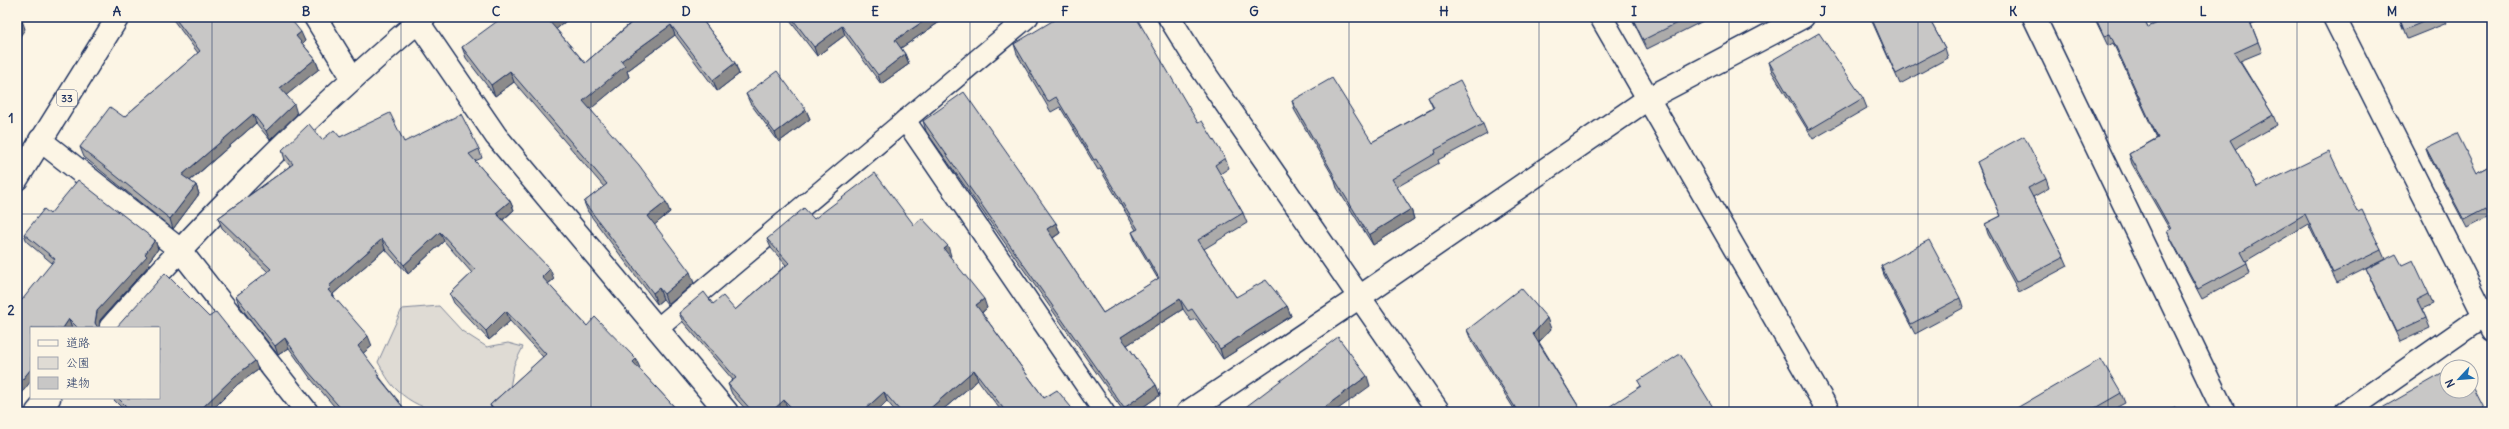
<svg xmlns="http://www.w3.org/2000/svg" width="2509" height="429" viewBox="0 0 2509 429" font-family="Delius,'Klee One',sans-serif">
	<rect width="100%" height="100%" fill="#fcf5e5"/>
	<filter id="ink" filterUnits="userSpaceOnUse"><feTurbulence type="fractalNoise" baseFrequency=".025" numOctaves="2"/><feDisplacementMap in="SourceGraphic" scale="8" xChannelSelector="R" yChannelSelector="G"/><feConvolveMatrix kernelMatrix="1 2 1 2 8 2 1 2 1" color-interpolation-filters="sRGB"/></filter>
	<g filter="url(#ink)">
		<path fill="#dfdbd4" stroke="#7d8599" d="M439 306 462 331 487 347 508 343 523 347 514 365 510 388 489 412C453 412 426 417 397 390 389 383 383 371 378 362L402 309Z"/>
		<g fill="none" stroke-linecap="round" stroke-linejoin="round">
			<defs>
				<g id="service">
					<path d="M905 120 1104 412"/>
					<path d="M657 329 1028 17"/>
				</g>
				<g id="minor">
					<path d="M315 17 352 77"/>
					<path d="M1169 17 1197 62 1439 412"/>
					<path d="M1601 17 1829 412"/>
					<path d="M2034 17 2224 412"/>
					<path d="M2334 17 2492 331"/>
					<path d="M418 22 496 136 727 412"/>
					<path d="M40 140 179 249 307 412"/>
					<path d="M110 328C207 217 311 111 424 17"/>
					<path d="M37 412 49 398"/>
					<path d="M1188 412 1361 296 1649 98 1803 17"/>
					<path d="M2346 412 2492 310"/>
				</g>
				<path id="primary" d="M17 179 118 17"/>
			</defs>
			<use href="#service" stroke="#1b2f5e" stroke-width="23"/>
			<use href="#minor" stroke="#1b2f5e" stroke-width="25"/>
			<use href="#primary" stroke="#1b2f5e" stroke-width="25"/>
			<use href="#service" stroke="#fcf5e5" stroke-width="20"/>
			<use href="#minor" stroke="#fcf5e5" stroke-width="22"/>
			<use href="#primary" stroke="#fcf5e5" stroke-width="22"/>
		</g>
		<g fill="#acabaa" stroke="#1b2f5e">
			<path d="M171 17H289L305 41 302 43 315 59 319 69 286 95 297 114 270 140 256 123 190 181 196 185 199 194 173 229 84 157 80 147 124 117 198 53Z"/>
			<path d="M634 17H700L735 63 739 74 717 91 675 35 627 71 629 77 590 109 670 212 654 225 694 283 668 305 663 299 657 304 588 212 584 202 604 187 514 82 495 96 466 58 462 47 566 21 556 29 585 63 635 19Z"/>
			<path d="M787 17H947L901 48 905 54 909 64 881 84 845 35 817 56Z"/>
			<path d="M1631 17H1711L1647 49Z"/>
			<path d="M1870 17H1928L1945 48 1948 58 1900 84Z"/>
			<path d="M2094 17H2143L2148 27 2172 17H2268L2251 24 2262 52 2240 61 2273 115 2277 125 2235 149 2257 187 2358 212 2381 250 2385 259 2337 283 2308 224 2246 261 2250 273 2202 299 2171 240 2167 231 2170 230 2132 164 2129 154 2157 138 2113 43 2108 46Z"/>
			<path d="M2398 17H2444L2447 23 2407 39Z"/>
			<path d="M1014 44 1198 123 1225 158 1229 168 1220 174 1243 213 1247 223 1204 249 1236 297 1287 306 1291 316 1223 359 1196 319 1191 321 1183 309 1127 345 1156 385 1160 395 1136 412H1124L926 131 923 121 1056 223 1060 233 1053 238 1103 313 1158 279 1136 242 1132 232 1136 230 1100 169 1098 170 1060 107 1051 112 1017 54Z"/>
			<path d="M1769 62 1863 98 1867 108 1813 139 1772 72Z"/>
			<path d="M746 94 806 110 810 119 779 142 750 103Z"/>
			<path d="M1428 97 1483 124 1487 134 1438 160 1439 163 1397 187 1411 209 1414 219 1373 245 1337 188 1334 178 1295 111 1292 101 1372 142 1433 108Z"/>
			<path d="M340 137 404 142 479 149 482 158 475 161 510 201 514 210 503 220 554 279 548 284 587 326 640 368 639 369 679 412H493L490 405 543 357 510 321 489 340 454 303 450 294 472 273 444 241 408 274 385 249 333 294 334 297 372 346 363 353 381 379 407 412H339L311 379 289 348 278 355 239 305 236 296 268 272 222 228 218 218 290 166 285 160 282 150 322 140Z"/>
			<path d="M2426 148 2477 173 2492 165V224L2488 217 2467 228 2429 156Z"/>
			<path d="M1977 162 2046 179 2049 188 2033 197 2064 257 2068 266 2019 292 1988 234 1985 224 2001 216 1981 172Z"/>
			<path d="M50 214 155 240 158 249 149 261 150 264 100 320 99 328H31L52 263 27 242 24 234Z"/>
			<path d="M814 219 914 225 951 256 950 257 987 308 982 313 1044 398 1075 412H1002L978 380 940 412H896L887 401 876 412H790L788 409 785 412H748L732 394 728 384 733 380 683 322 679 313 713 304 735 310 786 265 771 248 767 239Z"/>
			<path d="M2402 265 2429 294 2433 304 2422 309 2426 318 2430 328 2400 342 2370 278 2366 269Z"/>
			<path d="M1881 266 1960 298 1963 308 1915 334 1884 275Z"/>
			<path d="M1551 329 1539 342 1582 412H1516L1471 340 1467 330Z"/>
			<path d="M258 370 238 384 210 412H126L112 398H159Z"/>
			<path d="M2121 393 2125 403 2108 412H2010Z"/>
		</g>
		<g fill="#8c8b8b" stroke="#1b2f5e">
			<path d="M554 17H565L566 21 553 32 549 21Z"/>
			<path d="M930 17H947L898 50 895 40Z"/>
			<path d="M22 20 25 29 17 41V27Z"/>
			<path d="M671 25 675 35 627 71 629 77 587 112 583 101 621 61Z"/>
			<path d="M842 26 845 35 817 56 814 47Z"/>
			<path d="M301 32 305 41 300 46 296 36Z"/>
			<path d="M905 54 909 64 881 84 878 75Z"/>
			<path d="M315 59 319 69 284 97 280 88Z"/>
			<path d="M735 63 739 74 717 91 713 80Z"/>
			<path d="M510 71 514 82 495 96 491 85Z"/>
			<path d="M294 104 297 114 270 140 266 131Z"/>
			<path d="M806 110 810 119 779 142 775 133Z"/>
			<path d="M253 114 256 123 186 184 182 175Z"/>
			<path d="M196 185 199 194 173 229 170 219Z"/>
			<path d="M510 201 514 210 500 222 496 213Z"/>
			<path d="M666 202 670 212 652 227 648 216Z"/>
			<path d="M1411 209 1414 219 1373 245 1369 235Z"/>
			<path d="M1056 223 1060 233 1051 239 1047 229Z"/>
			<path d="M440 232 444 241 408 274 404 265Z"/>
			<path d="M382 239 385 249 333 294 334 297 328 290 329 286Z"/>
			<path d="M155 240 158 249 149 261 150 264 100 320 99 328H97L95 323 97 311 145 254Z"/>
			<path d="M948 246 951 256 948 259 944 249Z"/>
			<path d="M550 269 554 279 545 286 542 277Z"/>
			<path d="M690 272 694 283 668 305 664 294Z"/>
			<path d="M659 288 663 299 657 304 653 293Z"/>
			<path d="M984 299 987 308 979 315 976 305Z"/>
			<path d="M1180 299 1183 309 1124 347 1121 337Z"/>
			<path d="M1287 306 1291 316 1223 359 1220 349Z"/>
			<path d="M506 311 510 321 489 340 486 331Z"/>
			<path d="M1547 318 1551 329 1537 344 1533 334Z"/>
			<path d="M69 319 72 328H63Z"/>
			<path d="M368 336 372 346 361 355 358 346Z"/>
			<path d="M285 338 289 348 278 355 275 346Z"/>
			<path d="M636 359 640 368 636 371 633 362Z"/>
			<path d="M255 361 258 370 238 384 210 412H198L235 376Z"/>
			<path d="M31 369V381L17 399V386Z"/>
			<path d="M974 370 978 380 940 412H926Z"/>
			<path d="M1367 376 1370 386 1334 412H1318Z"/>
			<path d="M1156 385 1160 395 1136 412H1126L1124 408Z"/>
			<path d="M884 392 887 401 876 412H862Z"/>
			<path d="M784 400 788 409 785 412H771Z"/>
		</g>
		<g fill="#c8c7c6" stroke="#1b2f5e">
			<path d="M17 17 22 20 17 27Z"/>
			<path d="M174 17H289L301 32 296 36 315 59 280 88 294 104 266 131 253 114 182 175 196 185 170 219 80 147 110 107 124 117 200 51Z"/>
			<path d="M503 17H554L549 21 585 63 638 17H700L735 63 713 80 671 25 621 61 625 66 583 101 639 165 666 202 648 216 690 272 664 294 659 288 653 293 584 202 607 184 510 71 491 85 462 47Z"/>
			<path d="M791 17H930L895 40 905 54 878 75 842 26 814 47Z"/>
			<path d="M1059 17H1136L1198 123 1202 121 1225 158 1215 165 1243 213 1198 240 1236 297 1266 280 1287 306 1220 349 1192 309 1188 311 1180 299 1121 337 1156 385 1124 408 923 121 964 92 1056 223 1047 229 1103 313 1159 278 1132 232 1138 229 1096 159 1094 160 1056 97 1048 102 1014 44Z"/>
			<path d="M1632 17H1689L1643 40Z"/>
			<path d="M1871 17H1928L1945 48 1896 74Z"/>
			<path d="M2095 17H2143L2148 27 2172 17H2248L2258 42 2234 53 2273 115 2230 140 2257 187 2329 152 2358 212 2362 210 2381 250 2333 273 2305 214 2241 252 2247 263 2198 289 2167 231 2171 229 2129 154 2158 138 2110 34 2104 36Z"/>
			<path d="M2399 17H2435L2404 30Z"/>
			<path d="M1819 33 1863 98 1809 130 1769 62Z"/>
			<path d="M777 71 806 110 775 133 746 94Z"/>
			<path d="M1332 78 1372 142 1434 108 1428 97 1460 80 1483 124 1435 150 1436 153 1392 179 1411 209 1369 235 1334 178 1335 177 1292 101Z"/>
			<path d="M390 113 404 142 461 114 479 149 469 154 510 201 496 213 550 269 542 277 587 326 595 317 636 359 633 362 679 412H496L490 405 546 354 506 311 486 331 450 294 475 270 440 232 404 265 382 239 329 286 331 288 328 290 368 336 358 346 379 374 377 375 407 412H344L307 370 285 338 275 346 236 296 271 269 218 218 293 164 282 150 309 124 322 140 334 130 340 137Z"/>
			<path d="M2457 133 2477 173 2492 165V221L2485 209 2464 220 2426 148Z"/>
			<path d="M2024 136 2046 179 2028 188 2064 257 2016 282 1985 224 2001 216 1977 162Z"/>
			<path d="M875 173 914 225 922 218 948 246 944 249 984 299 976 305 1044 398 1057 390 1075 412H1006L974 370 926 412H901L884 392 862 412H796L784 400 771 412H753L728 384 736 378 679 313 704 292 713 304 723 296 735 310 789 263 767 239 804 208 814 219Z"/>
			<path d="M78 180 155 240 145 254 147 256 97 311 95 323 98 328H78L69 319 63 328H31V369L17 386V296L22 300 55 259 24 234 44 209 50 214Z"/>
			<path d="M1929 240 1960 298 1911 324 1881 266Z"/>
			<path d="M2396 254 2402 265 2413 260 2429 294 2417 300 2426 318 2396 332 2366 269Z"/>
			<path d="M165 273 209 317 216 312 255 361 235 376 198 412H132L118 398H159V328H116Z"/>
			<path d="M1521 288 1547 318 1533 334 1582 412H1518L1467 330Z"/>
			<path d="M1338 337 1367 376 1318 412H1239Z"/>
			<path d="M1680 354 1716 412H1601L1641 386 1638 381Z"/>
			<path d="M2101 359 2121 393 2088 412H2010Z"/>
			<path d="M2460 363 2462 367H2454Z"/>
			<path d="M2447 371V391H2471V383L2486 412H2375Z"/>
			<path d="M2175 407 2178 412H2164Z"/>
		</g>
	</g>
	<path fill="none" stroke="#1b2f5e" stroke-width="1" stroke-opacity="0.55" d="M212 17V412M401 17V412M591 17V412M780 17V412M970 17V412M1160 17V412M1349 17V412M1539 17V412M1729 17V412M1918 17V412M2108 17V412M2297 17V412M17 214H2492"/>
	<g text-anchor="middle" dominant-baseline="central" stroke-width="3" stroke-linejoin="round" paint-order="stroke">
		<rect fill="#fcf5e5" stroke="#5e6a86" stroke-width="1" x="57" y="90" width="20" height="16" rx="3"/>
		<g font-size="10" font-weight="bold" fill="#1b2f5e">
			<text x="67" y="98">33</text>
		</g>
	</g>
	<rect width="2509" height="429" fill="none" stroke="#fcf5e5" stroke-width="44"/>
	<rect x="30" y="327" width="130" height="72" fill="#fcf5e5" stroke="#a2a6af"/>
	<rect x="38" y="340" width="20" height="6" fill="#fcf5e5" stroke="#a2a6af"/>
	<text x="66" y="347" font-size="12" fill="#1b2f5e">道路</text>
	<rect x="38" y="357" width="20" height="12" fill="#dfdbd4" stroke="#a2a6af"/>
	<text x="66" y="367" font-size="12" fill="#1b2f5e">公園</text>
	<rect x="38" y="377" width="20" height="12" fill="#c8c7c6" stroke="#a2a6af"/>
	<text x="66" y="387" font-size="12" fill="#1b2f5e">建物</text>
	<g transform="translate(2459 379) rotate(244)"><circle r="19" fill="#fcf5e5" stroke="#a2a6af"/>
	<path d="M0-3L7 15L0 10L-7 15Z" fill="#1f6fb2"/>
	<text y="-6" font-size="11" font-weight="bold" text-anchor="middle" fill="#1b2f5e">N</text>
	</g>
	<rect x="22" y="22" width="2465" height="385" fill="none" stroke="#1b2f5e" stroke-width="1.5"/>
	<g font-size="13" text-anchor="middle" font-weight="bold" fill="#1b2f5e">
		<text x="117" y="16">A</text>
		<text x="306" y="16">B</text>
		<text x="496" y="16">C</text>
		<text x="686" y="16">D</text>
		<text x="875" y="16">E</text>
		<text x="1065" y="16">F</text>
		<text x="1254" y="16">G</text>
		<text x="1444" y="16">H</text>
		<text x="1634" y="16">I</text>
		<text x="1823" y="16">J</text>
		<text x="2013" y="16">K</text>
		<text x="2203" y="16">L</text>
		<text x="2392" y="16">M</text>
		<text x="11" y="123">1</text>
		<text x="11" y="315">2</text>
	</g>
</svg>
